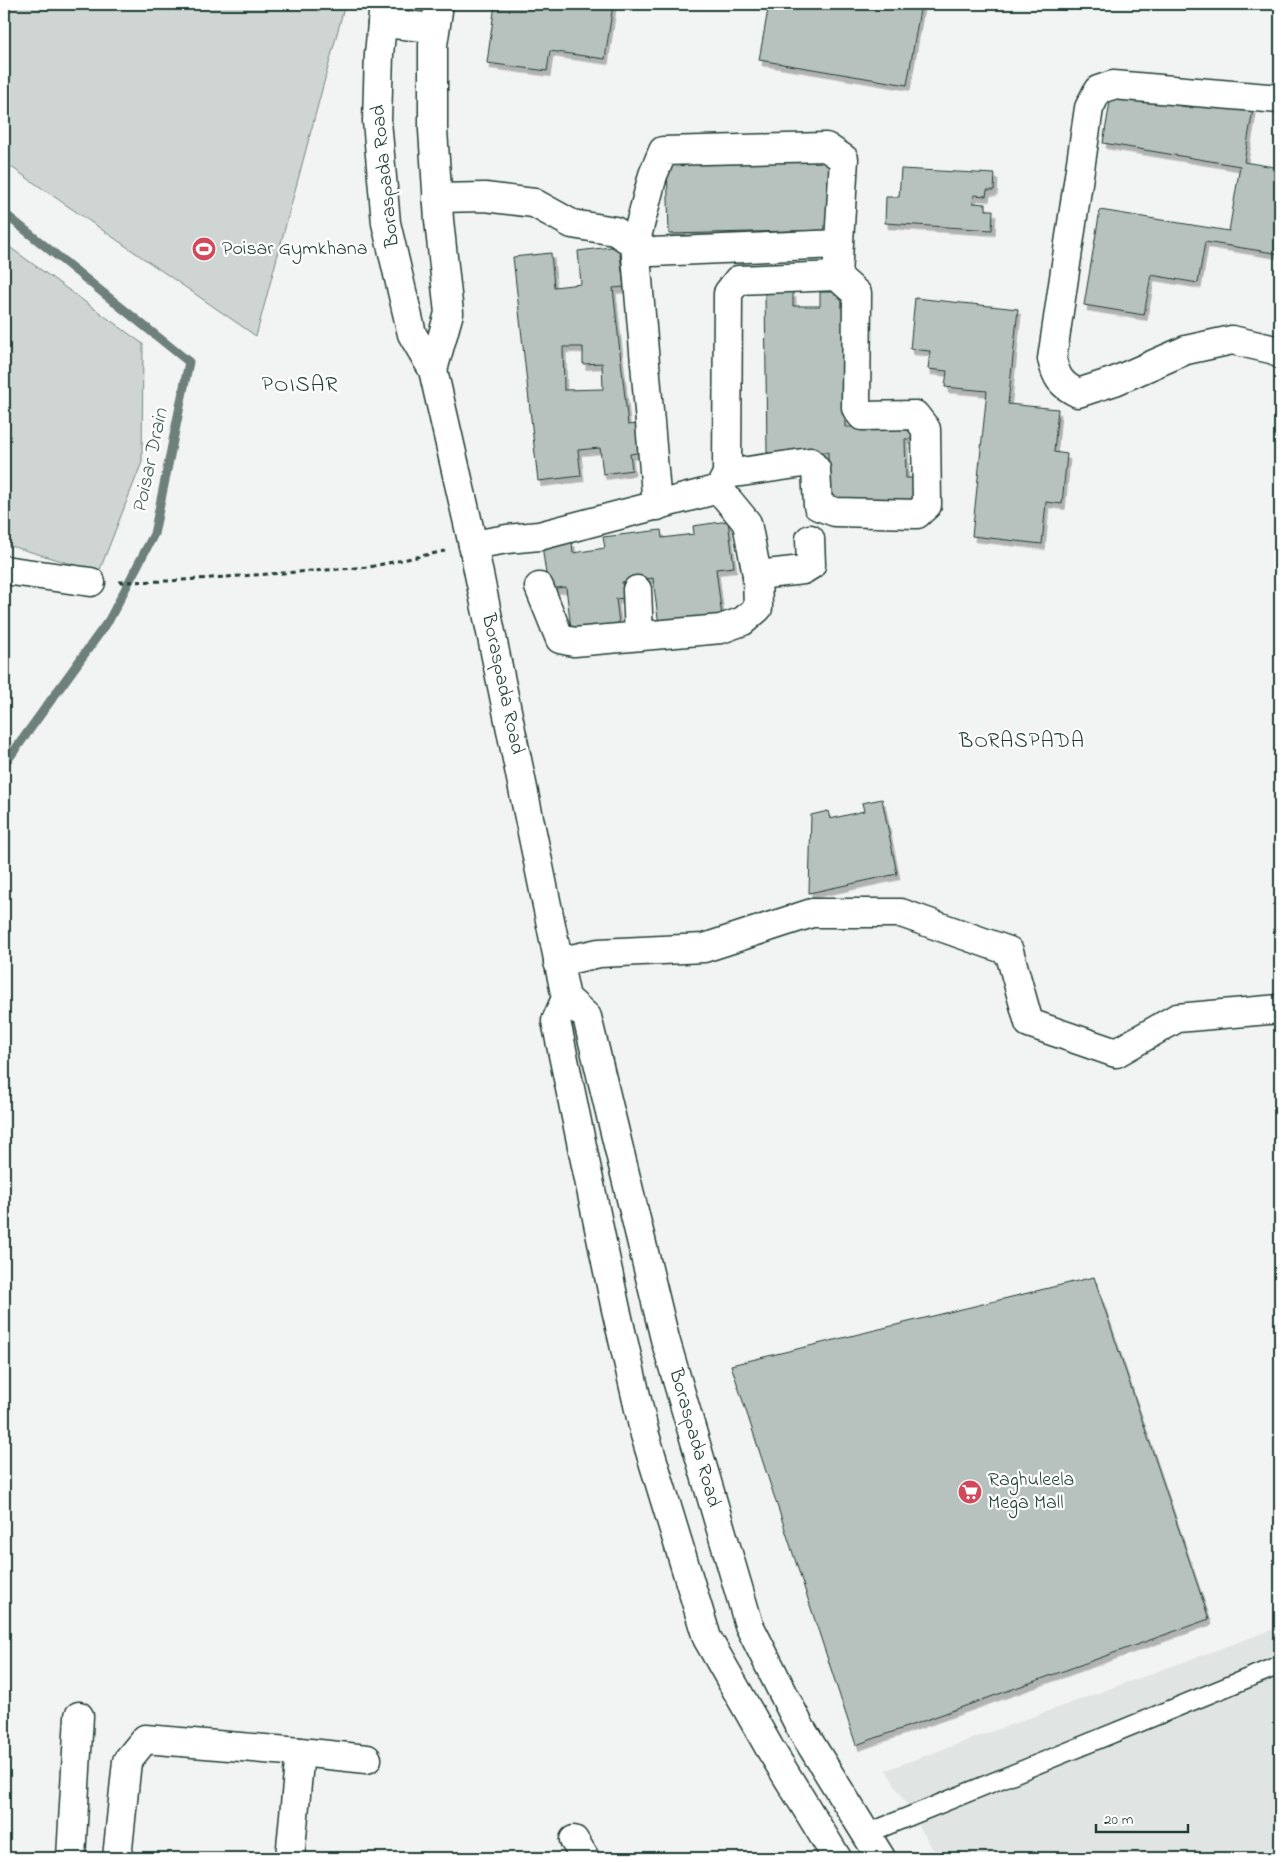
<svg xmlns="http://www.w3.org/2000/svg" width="1284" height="1862" viewBox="0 0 1284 1862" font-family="'Indie Flower',sans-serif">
	<defs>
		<filter id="shadow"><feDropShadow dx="3" dy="5.5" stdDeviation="0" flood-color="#0004"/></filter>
	</defs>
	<rect width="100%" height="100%" fill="#f2f3f3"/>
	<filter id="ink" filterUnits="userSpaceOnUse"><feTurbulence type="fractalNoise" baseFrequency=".02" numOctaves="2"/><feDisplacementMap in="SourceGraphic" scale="10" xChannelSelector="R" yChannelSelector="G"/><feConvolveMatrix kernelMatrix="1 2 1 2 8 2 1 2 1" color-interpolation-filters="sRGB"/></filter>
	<g filter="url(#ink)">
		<path fill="#e0e4e3" d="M1280 1627V1858H938L886 1770Z"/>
		<g fill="#ced5d3" stroke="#768984">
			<path d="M4 4H345L256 336 4 162Z"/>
			<path d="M4 243 143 344 142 462 99 572 4 544Z"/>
		</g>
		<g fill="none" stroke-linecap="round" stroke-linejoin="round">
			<path stroke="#6d807b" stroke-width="9" d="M4 213 189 362 154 534 109 620 9 758 4 759"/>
		</g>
		<g fill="#b7c1bd" stroke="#1f3d34" fill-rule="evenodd" filter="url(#shadow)">
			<path d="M495 4H613L605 59 550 51 547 71 487 63Z"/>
			<path d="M769 4H921L907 85 759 60Z"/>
			<path d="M1113 85 1159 102 1193 108 1194 99 1253 109 1244 162 1280 168V254L1205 242 1198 283 1151 275 1144 315 1084 305 1100 210 1229 231 1240 166 1103 143Z"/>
			<path d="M832 156 834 230 669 234 667 161Z"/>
			<path d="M901 169 995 174 994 190H987L986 196 974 195 973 203 986 204V210H993L992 230 885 223 886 197H899Z"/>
			<path d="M619 246 624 287 613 288 628 425 646 423 649 451 630 454 632 470 603 474 600 448 578 450 581 476 538 481 513 257 551 253 554 287 581 284 578 251ZM563 347H583V364L602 363 603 389 564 390Z"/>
			<path d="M793 292V306H820V292H843L845 427 915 426V439H905L906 478H916V504L829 506 828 452 767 453 765 293Z"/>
			<path d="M915 298 1018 309 1008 404 1058 409 1054 452 1067 454 1062 504 1046 502 1042 544 972 536 987 391 945 387 947 371 928 369 930 351 910 349Z"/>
			<path d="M728 521 734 567 716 569 722 617 659 626 653 578 622 582 624 598 616 599 620 631 572 637 566 587 548 589 542 545 572 541 573 553 605 548 603 537 661 530 662 538 694 534 693 526Z"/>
			<path d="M882 799 897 874 809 893 811 815 828 811 830 819 864 811 862 803Z"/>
			<path d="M1094 1277 1209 1619 856 1745 731 1365Z"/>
		</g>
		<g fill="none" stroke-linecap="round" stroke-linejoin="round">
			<defs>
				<path id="lane" d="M866 1834 1280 1665"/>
				<g id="street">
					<path d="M1280 99 1113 85 1098 90 1089 108 1052 359C1056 377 1061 385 1078 393L1115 381 1186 350 1232 340 1275 350 1280 354"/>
					<path d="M437 198 485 197 534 203 572 224 615 231 635 244 657 506"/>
					<path d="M837 276 844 159 826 147 663 151 653 175 635 244 652 252 839 244"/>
					<path d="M473 545 507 539 539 536 719 489 727 474 728 293 738 280 837 276 857 294 856 408 862 416 915 415 926 429 927 505 917 514 835 512 818 506 816 469 810 462 727 474"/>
					<path d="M4 570 91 582"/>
					<path d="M757 575 803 570 811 565 810 539"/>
					<path d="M539 587 560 639 574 642 721 629 743 621 758 608 757 575 747 523 719 489"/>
					<path d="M637 590 639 636"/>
					<path d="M558 962 599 953 704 948 812 913H901L1009 951 1029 1023 1116 1053 1177 1018 1280 1009"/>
					<path d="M300 1752 367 1759"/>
					<path d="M574 1840 585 1858"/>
					<path d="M71 1858 79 1716"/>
					<path d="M117 1858 127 1761 145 1739 300 1752 290 1858"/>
				</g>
				<g id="secondary">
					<path d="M384 4 379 54 377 121 386 223 412 334 433 370 473 545 566 998 556 1021 615 1305 645 1435 707 1638 769 1747 837 1858"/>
					<path d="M382 23 435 28"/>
					<path d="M433 370 449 313 439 220 433 130V45L439 4"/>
					<path d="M566 998 587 1017 665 1339 749 1625 800 1727 881 1858"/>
				</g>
			</defs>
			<use href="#lane" stroke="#1f3d34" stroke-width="21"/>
			<use href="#street" stroke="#1f3d34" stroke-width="31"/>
			<use href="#secondary" stroke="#1f3d34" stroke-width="31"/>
			<path stroke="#1f3d34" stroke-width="3" stroke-dasharray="5 4" stroke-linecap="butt" d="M119 582 169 581 369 567 445 551"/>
			<use href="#lane" stroke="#fff" stroke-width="18"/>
			<use href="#street" stroke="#fff" stroke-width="28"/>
			<use href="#secondary" stroke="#fff" stroke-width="28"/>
		</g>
	</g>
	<defs>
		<symbol id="stadium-disc" viewBox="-11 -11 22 22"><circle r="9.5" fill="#d1495b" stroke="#fff"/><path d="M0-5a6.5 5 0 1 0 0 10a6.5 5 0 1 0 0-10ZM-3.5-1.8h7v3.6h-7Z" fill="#fff"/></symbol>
		<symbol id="supermarket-disc" viewBox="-11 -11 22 22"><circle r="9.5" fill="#d1495b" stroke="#fff"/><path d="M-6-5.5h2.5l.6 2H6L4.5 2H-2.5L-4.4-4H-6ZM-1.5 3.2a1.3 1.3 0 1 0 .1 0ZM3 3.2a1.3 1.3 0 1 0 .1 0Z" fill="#fff"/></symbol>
	</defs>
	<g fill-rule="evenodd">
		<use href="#stadium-disc" x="190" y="235" width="28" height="28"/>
		<use href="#supermarket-disc" x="956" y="1478" width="28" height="28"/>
	</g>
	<g text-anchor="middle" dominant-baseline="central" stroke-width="4.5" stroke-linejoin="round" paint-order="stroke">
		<g font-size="20" fill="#1f3d34" stroke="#fff">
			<text transform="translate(386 176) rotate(-96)">Boraspada Road</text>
			<text transform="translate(502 684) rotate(78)">Boraspada Road</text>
			<text transform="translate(694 1438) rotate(74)">Boraspada Road</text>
		</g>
		<g font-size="20" fill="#1f3d34" stroke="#fff" text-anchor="start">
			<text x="222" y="249">Poisar Gymkhana</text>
			<text x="988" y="1480">Raghuleela<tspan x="988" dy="23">Mega Mall</tspan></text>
		</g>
		<g font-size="21" font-style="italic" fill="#465f57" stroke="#fff">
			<text transform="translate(151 461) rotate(-78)">Poisar Drain</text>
		</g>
		<g font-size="21" letter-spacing="1" fill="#1f3d34" stroke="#fff">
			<text x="1022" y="742">BORASPADA</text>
		</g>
		<g font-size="22" letter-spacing="1" fill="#1f3d34" stroke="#fff">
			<text x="300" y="386">POISAR</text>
		</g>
	</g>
	<rect width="1284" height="1862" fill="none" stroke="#fff" stroke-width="20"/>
	<rect x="10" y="10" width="1264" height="1842" fill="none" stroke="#1f3d34" stroke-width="2" filter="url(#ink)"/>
	<path d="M1096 1824v8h92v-8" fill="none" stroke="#1f3d34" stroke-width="2.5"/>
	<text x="1104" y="1824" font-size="15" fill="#1f3d34" stroke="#ffffff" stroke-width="4" paint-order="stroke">20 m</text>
</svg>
